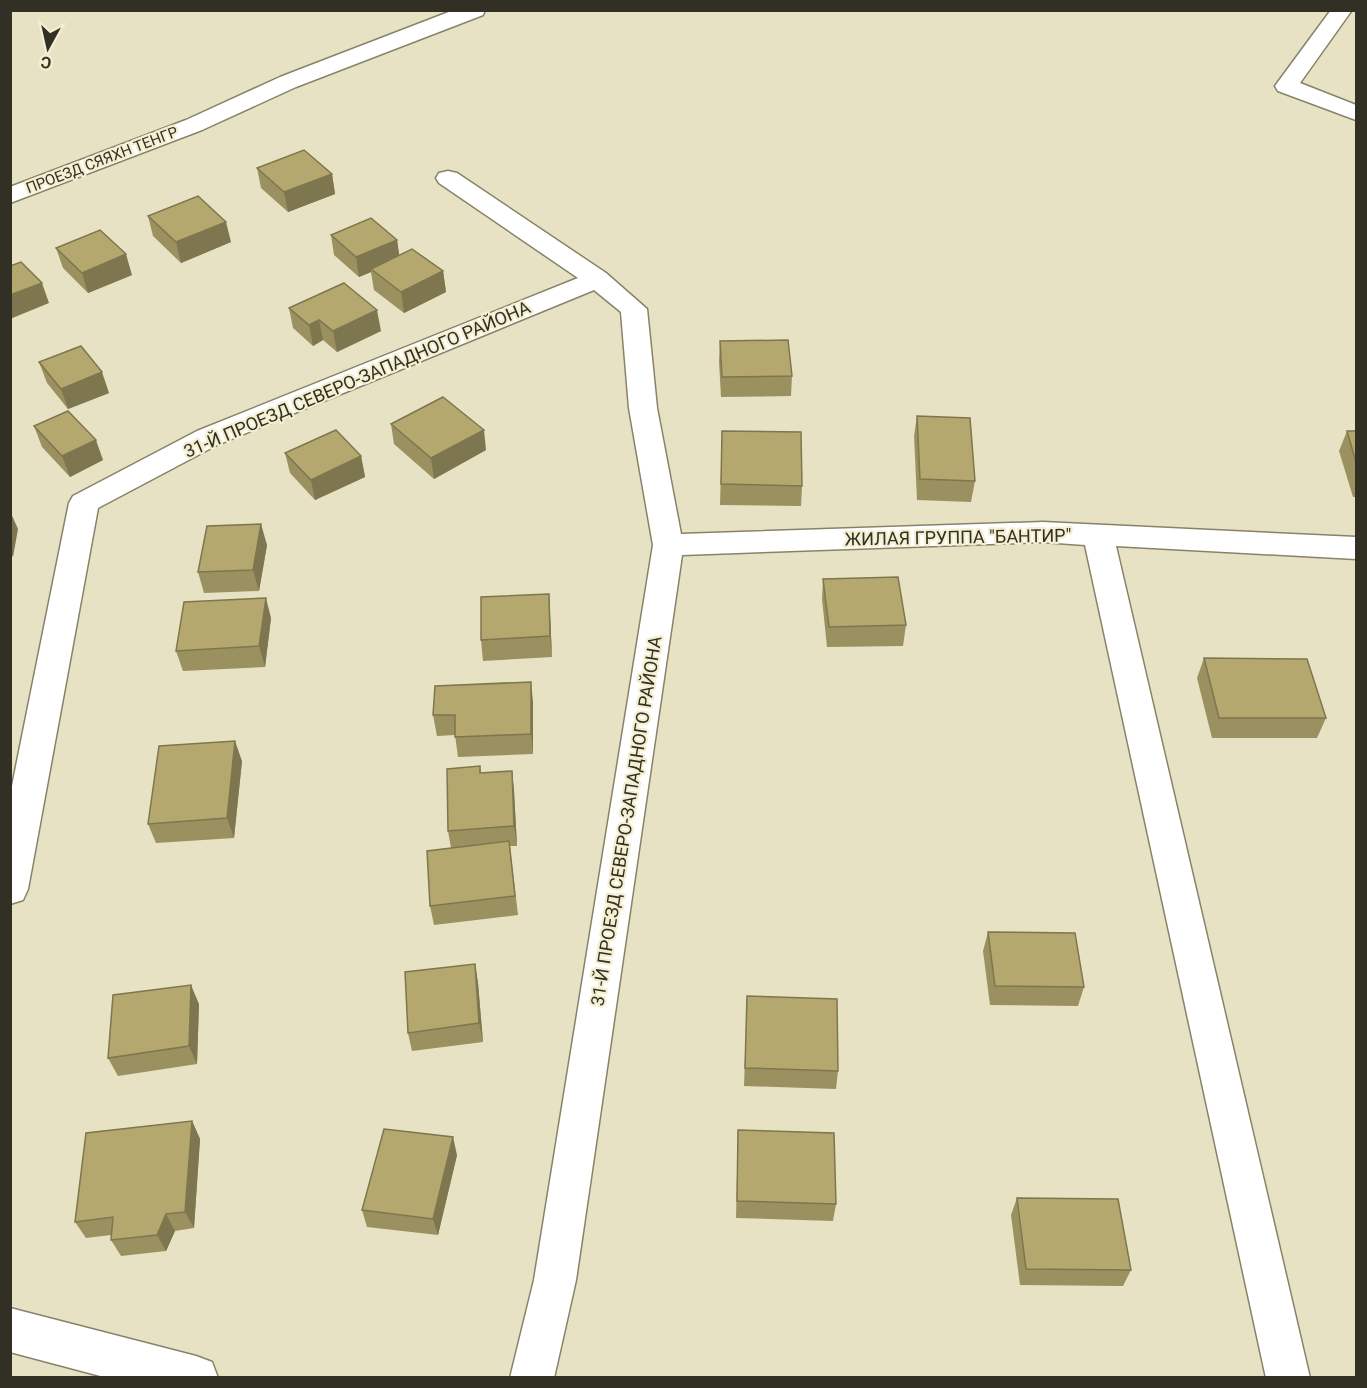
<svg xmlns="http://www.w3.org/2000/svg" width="1367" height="1388" viewBox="0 0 1367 1388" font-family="Roboto,sans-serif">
	<rect width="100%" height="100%" fill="#e7e2c4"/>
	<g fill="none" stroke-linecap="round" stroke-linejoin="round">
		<defs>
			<g id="minor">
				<path d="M454 10H485L483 15 296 87 202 130 10 203V187L186 120 280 77Z"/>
				<path d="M1331 10H1352L1300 83 1356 105V120L1278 91 1275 86Z"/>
				<path d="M448 171 457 173 606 273 647 309 657 408 681 534 1043 522 1356 537V559L1116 546 1310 1378H1266L1085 545 1043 542 682 555 576 1280 554 1378H510L534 1280 653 545 629 408 621 312 594 290 217 445 98 508 28 889 23 900 10 904V796L69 503 73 496 197 431 578 278 439 183 436 178 439 173Z"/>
				<path d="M10 1308 196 1356 212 1362 218 1378H108L10 1352Z"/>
			</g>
		</defs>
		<use href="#minor" stroke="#888368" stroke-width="3"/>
		<use href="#minor" fill="#fff" fill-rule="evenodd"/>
	</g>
	<g fill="#9b905f">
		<path d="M257 168 332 174 335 194 288 212 261 188Z"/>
		<path d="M148 216 231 242 181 263 153 236Z"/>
		<path d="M331 235 397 240 399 255 443 271 446 292 404 313 374 290 371 272 359 277 334 255Z"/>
		<path d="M56 248 132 275 88 293 63 268Z"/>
		<path d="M289 308 381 331 337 352 323 340 313 346 293 328Z"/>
		<path d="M720 341 792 376 791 396 721 397 719 361Z"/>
		<path d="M39 362 109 393 68 409 47 383Z"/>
		<path d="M917 416 975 481 971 502 917 500 914 436Z"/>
		<path d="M391 424 486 450 434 479 394 444Z"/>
		<path d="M34 426 103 460 70 477 42 447Z"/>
		<path d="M722 431 802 486 801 506 720 505Z"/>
		<path d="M1347 431H1356V497H1353L1339 451Z"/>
		<path d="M285 453 361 456 365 477 315 500 290 473Z"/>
		<path d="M267 545 259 591 204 593 198 572Z"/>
		<path d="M823 579 906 625 903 646 827 647 822 599Z"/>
		<path d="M550 614 552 657 483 661 481 640Z"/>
		<path d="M271 618 265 667 183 671 176 651Z"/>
		<path d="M1204 658 1326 718 1317 738H1212L1197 678Z"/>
		<path d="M533 702V754L458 757 455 735 437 736 433 715Z"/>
		<path d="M242 761 234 838 156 843 148 824Z"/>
		<path d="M480 766 481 773 512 771 514 791 517 846H510L518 915 434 925 430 906 451 848 448 831Z"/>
		<path d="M988 932 1084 987 1078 1006 990 1005 983 951Z"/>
		<path d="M475 964 478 983 483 1042 412 1051 408 1033Z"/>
		<path d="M747 996 838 1071 836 1089 744 1086Z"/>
		<path d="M199 1004 197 1064 118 1076 108 1058Z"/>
		<path d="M192 1121 200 1139 194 1228 175 1231 166 1251 121 1256 111 1240V1235L86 1238 75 1222Z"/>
		<path d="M738 1130 836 1204 833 1221 736 1218Z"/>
		<path d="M457 1155 438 1235 367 1227 362 1210Z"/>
		<path d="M1017 1198 1131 1270 1123 1286 1020 1285 1011 1215Z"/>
	</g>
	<g fill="#7e764e">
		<path d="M332 174 335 194 288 212 284 192Z"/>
		<path d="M226 222 231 242 181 263 176 242Z"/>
		<path d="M397 240 400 260 371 269V272L359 277 356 257Z"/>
		<path d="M126 254 132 275 88 293 82 273Z"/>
		<path d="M443 271 446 292 404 313 401 292Z"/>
		<path d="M42 283 49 303 10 319V295Z"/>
		<path d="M377 310 381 331 337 352 333 331Z"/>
		<path d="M319 320 323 340 313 346 309 325Z"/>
		<path d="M102 372 109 393 68 409 61 389Z"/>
		<path d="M484 430 486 450 434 479 431 458Z"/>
		<path d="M96 440 103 460 70 477 62 456Z"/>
		<path d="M361 456 365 477 315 500 311 480Z"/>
		<path d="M10 511 18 529 13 557 10 552Z"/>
		<path d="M261 524 267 545 259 591 253 570Z"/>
		<path d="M549 594 550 614 552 657 550 636Z"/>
		<path d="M266 598 271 618 265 667 259 646Z"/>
		<path d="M531 682 533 702V754L531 734Z"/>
		<path d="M235 741 242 761 234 838 227 818Z"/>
		<path d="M512 771 514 791 517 846 514 826Z"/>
		<path d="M475 964 478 983 483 1042 479 1023Z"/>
		<path d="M191 985 199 1004 197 1064 189 1046Z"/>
		<path d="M192 1121 200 1139 194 1228 185 1212Z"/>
		<path d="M453 1137 457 1155 438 1235 433 1219Z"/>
		<path d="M166 1214 175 1231 166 1251 157 1235Z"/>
	</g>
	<g fill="#b4a86f" stroke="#7e764e" stroke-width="1.5">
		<path d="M304 150 332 174 284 192 257 168Z"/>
		<path d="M198 196 226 222 176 242 148 216Z"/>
		<path d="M371 218 397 240 356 257 331 235Z"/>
		<path d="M100 230 126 254 82 273 56 248Z"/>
		<path d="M412 249 443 271 401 292 371 269Z"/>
		<path d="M21 262 42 283 10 295V266Z"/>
		<path d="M344 283 377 310 333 331 319 320 309 325 289 308Z"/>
		<path d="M788 340 792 376 722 377 720 341Z"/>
		<path d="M81 346 102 372 61 389 39 362Z"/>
		<path d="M443 397 484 430 431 458 391 424Z"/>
		<path d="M68 411 96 440 62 456 34 426Z"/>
		<path d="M917 416 970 418 975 481 920 479Z"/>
		<path d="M336 430 361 456 311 480 285 453Z"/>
		<path d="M722 431 801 432 802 486 721 484Z"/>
		<path d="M1347 431H1356V462Z"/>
		<path d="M261 524 253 570 198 572 207 526Z"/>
		<path d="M898 577 906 625 829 627 823 579Z"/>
		<path d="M549 594 550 636 481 640V597Z"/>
		<path d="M266 598 259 646 176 651 184 602Z"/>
		<path d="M1204 658 1307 659 1326 718H1219Z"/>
		<path d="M531 682V734L455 737V715H433L435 686Z"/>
		<path d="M235 741 227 818 148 824 159 746Z"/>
		<path d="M480 766V773L512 771 514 826 448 831 447 769Z"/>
		<path d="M509 841 515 896 430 906 427 851Z"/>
		<path d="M988 932 1075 933 1084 987 995 986Z"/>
		<path d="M475 964 479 1023 408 1033 405 972Z"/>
		<path d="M191 985 189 1046 108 1058 113 995Z"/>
		<path d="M747 996 837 999 838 1071 745 1068Z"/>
		<path d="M192 1121 185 1212 166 1214 157 1235 111 1240 113 1217 75 1222 86 1133Z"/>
		<path d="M384 1129 453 1137 433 1219 362 1210Z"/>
		<path d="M738 1130 834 1133 836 1204 737 1201Z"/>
		<path d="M1017 1198 1118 1199 1131 1270 1026 1269Z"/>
	</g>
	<g text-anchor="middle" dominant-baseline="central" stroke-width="4.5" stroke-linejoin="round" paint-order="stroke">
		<g font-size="15" fill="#323024" stroke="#f5efd1">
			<text transform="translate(102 160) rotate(-21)">ПРОЕЗД СЯЯХН ТЕНГР</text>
		</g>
		<g font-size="18" fill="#323024" stroke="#f5efd1">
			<text transform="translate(357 379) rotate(-23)">31-Й ПРОЕЗД СЕВЕРО-ЗАПАДНОГО РАЙОНА</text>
			<text transform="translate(958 537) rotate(-1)">ЖИЛАЯ ГРУППА "БАНТИР"</text>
			<text transform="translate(626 821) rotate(-81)">31-Й ПРОЕЗД СЕВЕРО-ЗАПАДНОГО РАЙОНА</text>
		</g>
	</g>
	<rect width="1367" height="1388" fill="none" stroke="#323024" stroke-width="24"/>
	<g transform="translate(48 48) rotate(188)" stroke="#f5efd1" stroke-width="4.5" paint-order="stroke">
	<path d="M0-4.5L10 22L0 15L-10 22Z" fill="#323024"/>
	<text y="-9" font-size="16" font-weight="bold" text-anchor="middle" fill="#323024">С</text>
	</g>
</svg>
